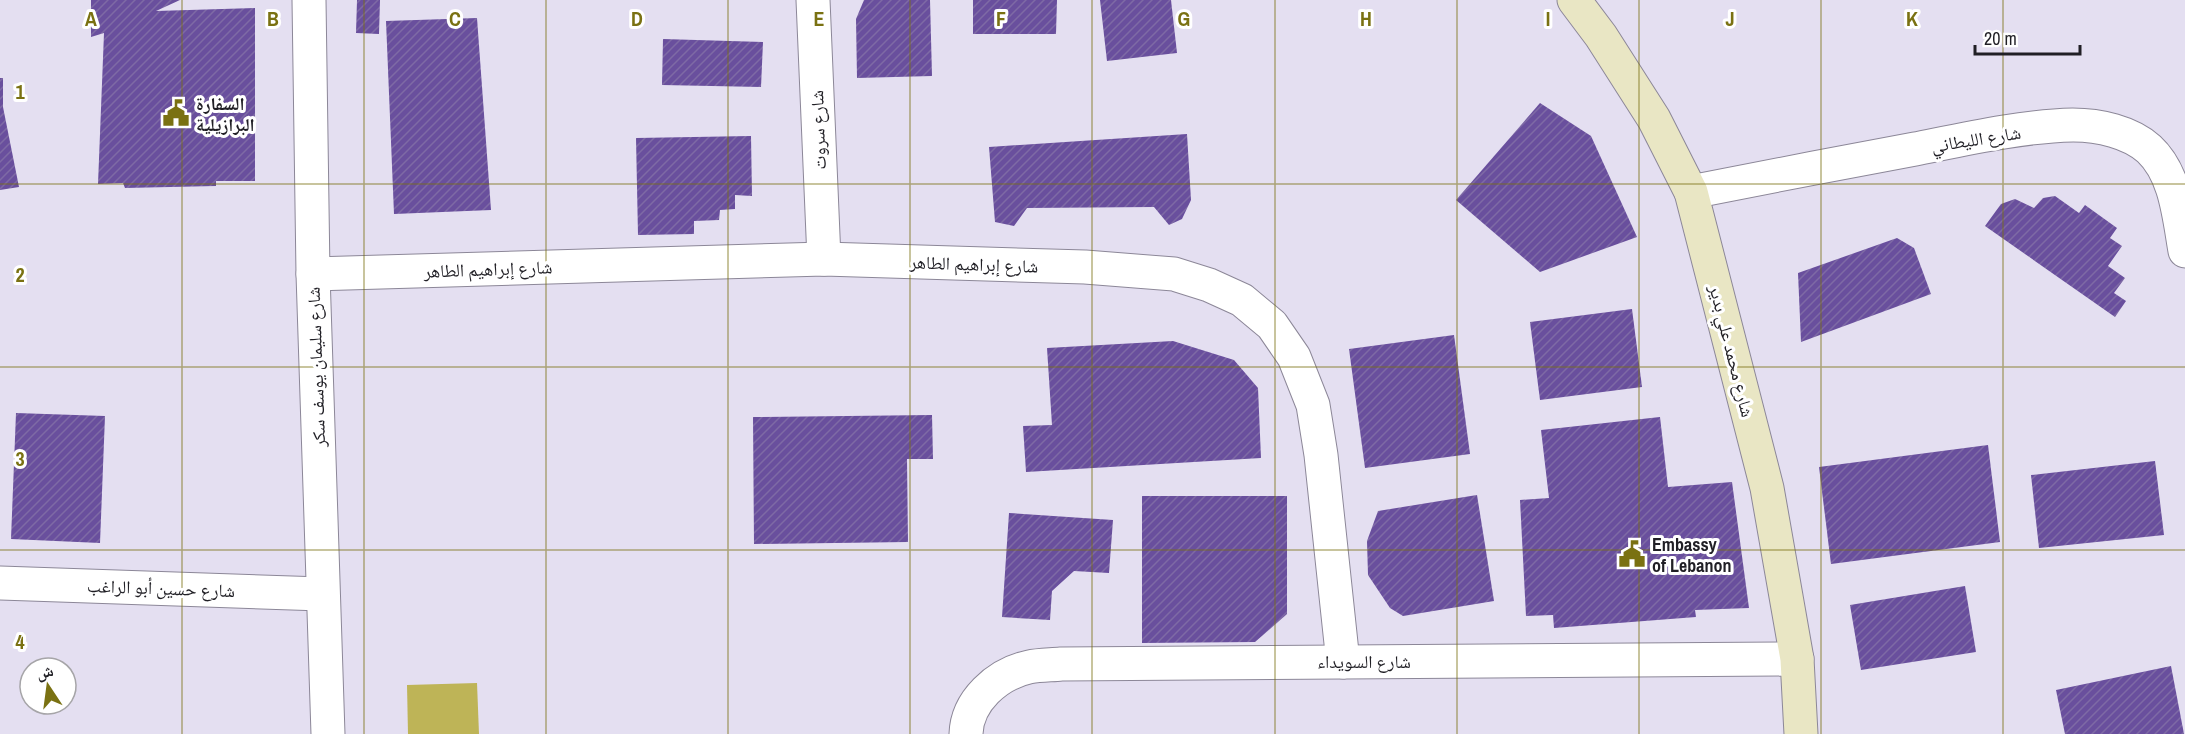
<svg xmlns="http://www.w3.org/2000/svg" width="2185" height="734" viewBox="0 0 2185 734" font-family="'Archivo Narrow','Noto Naskh Arabic',sans-serif">
	<defs>
		<pattern id="building-hatch" width="6" height="6" patternUnits="userSpaceOnUse" patternTransform="scale(1.5)"><rect width="6" height="6" fill="#694f9d"/><path d="M-1 1l2-2M0 6l6-6M5 7l2-2" fill="none" stroke="#7e6aa5"/></pattern>
	</defs>
	<rect width="100%" height="100%" fill="#e4dff1"/>
	<path fill="#beb457" d="M477 683 479 734H408L407 685Z"/>
	<g fill="url(#building-hatch)">
		<path d="M91 0H180L156 11 255 8V181H216V186L125 188 123 183 98 184 104 33 91 37Z"/>
		<path d="M357 0H380L379 34 356 33Z"/>
		<path d="M864 0H930L932 76 857 78 856 19Z"/>
		<path d="M973 0H1057L1056 34H973Z"/>
		<path d="M1100 0H1171L1177 53 1107 61Z"/>
		<path d="M477 18 491 210 394 214 386 21Z"/>
		<path d="M663 39 763 42 761 87 662 85Z"/>
		<path d="M0 78H3V107L19 187 0 190Z"/>
		<path d="M1540 103 1591 136 1637 237 1540 272 1456 200Z"/>
		<path d="M1187 134 1191 200 1182 219 1169 225 1154 207 1027 208 1014 226 995 222 989 147Z"/>
		<path d="M751 136 752 196 735 195V209L720 210 719 220 694 221V234L638 235 636 138Z"/>
		<path d="M2055 196 2079 213 2085 205 2117 228 2110 238 2122 246 2108 266 2125 278 2114 293 2126 301 2115 317 1985 226 2001 204 2015 199 2034 208 2043 198Z"/>
		<path d="M1897 238 1914 248 1931 294 1801 342 1798 273Z"/>
		<path d="M1632 309 1642 387 1540 400 1530 322Z"/>
		<path d="M1454 335 1470 454 1365 468 1349 349Z"/>
		<path d="M1173 341 1234 360 1258 388 1261 458 1026 472 1023 426 1052 425 1047 348Z"/>
		<path d="M16 413 105 416 100 543 11 539Z"/>
		<path d="M932 415 933 459H907L908 542 754 544 753 417Z"/>
		<path d="M1660 417 1668 487 1732 482 1749 608 1695 610 1696 617 1554 628 1553 615 1526 616 1520 500 1549 498 1541 430Z"/>
		<path d="M1988 445 2000 542 1831 564 1819 467Z"/>
		<path d="M2155 461 2164 535 2039 548 2031 475Z"/>
		<path d="M1477 495 1494 601 1403 616 1390 608 1368 575 1367 541 1378 511Z"/>
		<path d="M1142 496H1287V614L1255 642 1142 643Z"/>
		<path d="M1009 513 1113 520 1109 573 1074 571 1052 591 1050 620 1002 617Z"/>
		<path d="M1965 586 1976 652 1861 670 1850 605Z"/>
		<path d="M2171 666 2184 734H2065L2056 690Z"/>
	</g>
	<g fill="none" stroke-linecap="round" stroke-linejoin="round">
		<defs>
			<g id="street">
				<path d="M309 0 313 274 328 734"/>
				<path d="M813 0 824 259"/>
				<path d="M1691 192C1766 177 1840 163 1915 149 1965 139 2022 126 2073 125 2099 125 2130 132 2149 149 2176 174 2179 217 2185 251"/>
				<path d="M313 274 824 259 1085 267 1174 274 1209 285 1242 300 1272 325 1294 357 1313 405 1321 455 1343 662"/>
				<path d="M0 583 322 594"/>
				<path d="M966 734C967 701 997 674 1029 667 1039 665 1051 665 1061 664L1797 659"/>
			</g>
			<path id="secondary" d="M1574 0 1601 36 1654 119 1691 192 1767 488 1797 659 1801 734"/>
		</defs>
		<use href="#street" stroke="#8c8798" stroke-width="35"/>
		<use href="#secondary" stroke="#8c8798" stroke-width="35"/>
		<use href="#street" stroke="#fff" stroke-width="33"/>
		<use href="#secondary" stroke="#e9e6c4" stroke-width="33"/>
	</g>
	<path fill="none" stroke="#7a7112" stroke-width="1.5" stroke-opacity="0.55" d="M182 0V734M364 0V734M546 0V734M728 0V734M910 0V734M1092 0V734M1275 0V734M1457 0V734M1639 0V734M1821 0V734M2003 0V734M0 184H2185M0 367H2185M0 550H2185"/>
	<defs>
		<symbol id="civic-bare" viewBox="-9 -9 18 18"><path d="M-.6-6.5H3V-4.5H.6V-3L4-1V1h2V6H-6V1h2V-1L-.6-3ZM-1.2 2.5V6h2.4V2.5Z" fill="#7a7112" stroke="#fff" stroke-width="2.5" paint-order="stroke"/></symbol>
	</defs>
	<g fill-rule="evenodd">
		<use href="#civic-bare" x="157" y="94" width="38" height="38"/>
		<use href="#civic-bare" x="1613" y="535" width="38" height="38"/>
	</g>
	<g text-anchor="middle" dominant-baseline="central" stroke-width="6" stroke-linejoin="round" paint-order="stroke">
		<g font-size="18" font-weight="bold" fill="#201f25" stroke="#fff" text-anchor="start">
			<text x="196" y="103">السفارة<tspan x="196" dy="21">البرازيلية</tspan></text>
			<text x="1652" y="544">Embassy<tspan x="1652" dy="21">of Lebanon</tspan></text>
		</g>
		<g font-size="18" fill="#201f25" stroke="#fff">
			<text transform="translate(818 130) rotate(-92)">شارع سروت</text>
			<text transform="translate(1976 139) rotate(-9)">شارع الليطاني</text>
			<text transform="translate(974 264) rotate(2)">شارع إبراهيم الطاهر</text>
			<text transform="translate(488 269) rotate(-2)">شارع إبراهيم الطاهر</text>
			<text transform="translate(1732 351) rotate(76)">شارع محمد علي بدير</text>
			<text transform="translate(316 367) rotate(-92)">شارع سليمان يوسف سكر</text>
			<text transform="translate(161 588) rotate(2)">شارع حسين أبو الراغب</text>
			<text x="1364" y="661">شارع السويداء</text>
		</g>
	</g>
	<g font-size="20" text-anchor="middle" font-weight="bold" fill="#7a7112" stroke="#fff" stroke-width="6" stroke-linejoin="round" paint-order="stroke">
		<text x="91" y="26">A</text>
		<text x="273" y="26">B</text>
		<text x="455" y="26">C</text>
		<text x="637" y="26">D</text>
		<text x="819" y="26">E</text>
		<text x="1001" y="26">F</text>
		<text x="1184" y="26">G</text>
		<text x="1366" y="26">H</text>
		<text x="1548" y="26">I</text>
		<text x="1730" y="26">J</text>
		<text x="1912" y="26">K</text>
		<text x="20" y="99">1</text>
		<text x="20" y="282">2</text>
		<text x="20" y="466">3</text>
		<text x="20" y="649">4</text>
	</g>
	<g transform="translate(48 686) rotate(347)"><circle r="28" fill="#ffffff" stroke="#a6a5a8" stroke-width="1.5"/>
	<path d="M0-4.5L10 22L0 15L-10 22Z" fill="#7a7112"/>
	<text y="-9" font-size="16" font-weight="bold" text-anchor="middle" fill="#201f25">ش</text>
	</g>
	<path d="M1975 45v9h105v-9" fill="none" stroke="#201f25" stroke-width="3"/>
	<text x="1984" y="45" font-size="18" fill="#201f25" stroke="#ffffff" stroke-width="4.5" paint-order="stroke">20 m</text>
</svg>
